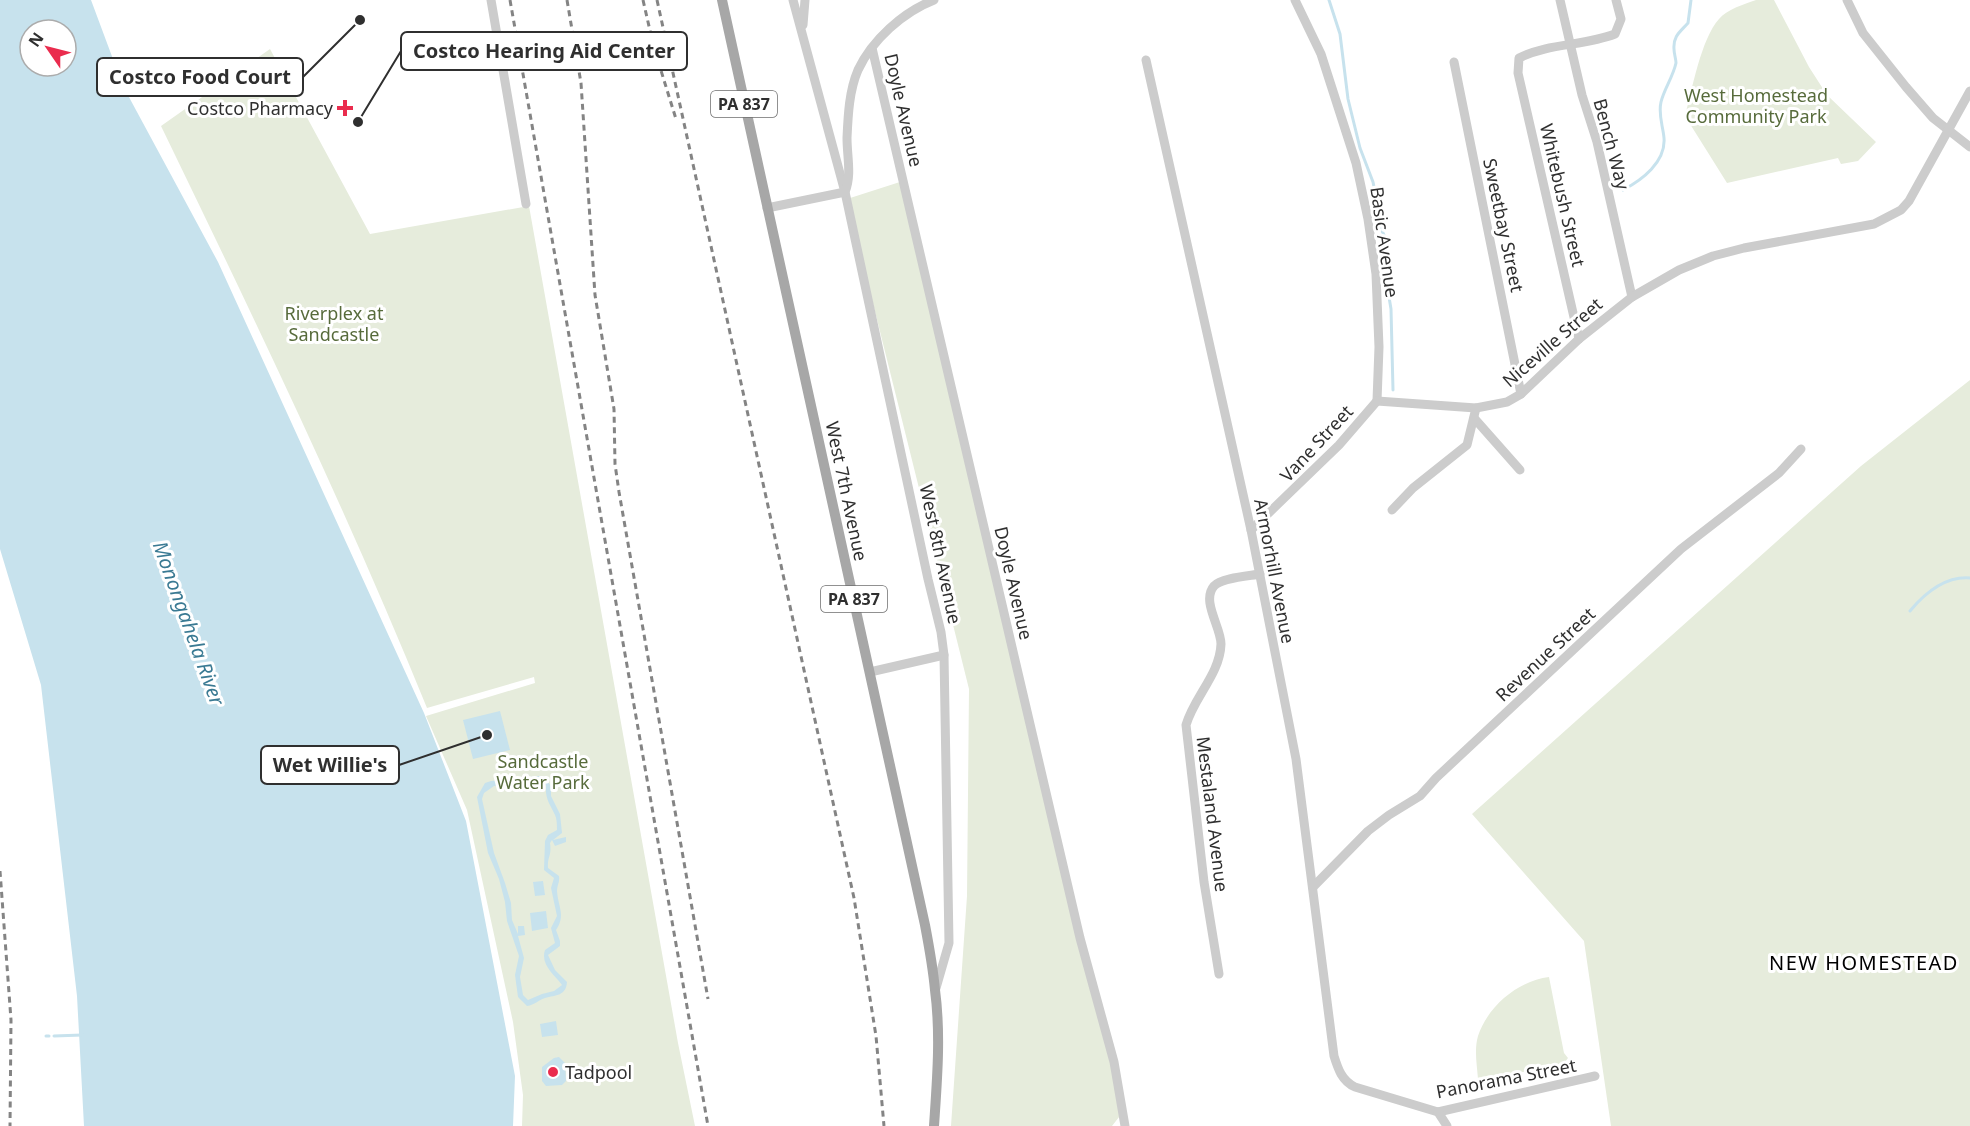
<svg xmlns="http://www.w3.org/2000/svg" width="1970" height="1126" viewBox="0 0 1970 1126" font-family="'Noto Sans',sans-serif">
	<rect width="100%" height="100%" fill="#fff"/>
	<g fill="#e6ecdc">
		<path d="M1756 0H1774L1809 67 1827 95 1876 142 1858 161 1841 164 1838 158 1727 183 1685 116C1692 90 1701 39 1719 19 1727 9 1745 4 1756 0Z"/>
		<path d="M270 49 370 234 529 206 678 1043 695 1126H522L523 1095 513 1022 467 810 426 716 535 683 534 677 427 708C347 511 254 318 161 126Z"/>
		<path d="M903 181 1123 1112 1112 1126H951L967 896 969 689 847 199Z"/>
		<path d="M1970 380V1126H1611L1584 941 1472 814 1861 466Z"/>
		<path d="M1549 977 1564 1053 1568 1058 1559 1070 1554 1067 1478 1079C1477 1065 1474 1050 1478 1036 1488 1006 1518 981 1549 977Z"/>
	</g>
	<g fill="#c7e2ed" fill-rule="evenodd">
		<path d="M0 0H91L123 86 218 262 424 713 466 821 515 1076 513 1126H84L77 996 41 685 0 549ZM30 30H66V66H30Z"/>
		<path d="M500 711 510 750 473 759 463 720Z"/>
		<path d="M539 776 546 779 551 786V796L560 814 562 833 553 840 566 837V842L555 846 552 840 550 843C552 856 547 857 548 868L559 876C560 882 557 885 557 891 558 907 566 915 556 930L560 941V946L548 955 555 970 567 982C566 996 556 995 545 998 538 1000 535 1005 527 1006L518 997 515 975 519 956 507 921 505 902 499 879 488 853 477 797 485 783 491 781ZM538 781 542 782 546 786C545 799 550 804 555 815 557 819 557 826 557 830L548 835 545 841 544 870 554 878 551 888 557 916 551 928 555 943 545 950C540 965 555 975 562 985L554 991 542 994 528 1000 523 995 520 977 524 958 518 936 525 935 524 926H518V934L512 920 511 903 505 883 494 853 482 799 484 793 494 786Z"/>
		<path d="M543 881 545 895 535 896 533 882Z"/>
		<path d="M546 911 548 928 532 931 530 913Z"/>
		<path d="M556 1021 558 1035 542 1037 540 1024Z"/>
		<path d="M559 1057 565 1063 566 1081 562 1085 546 1086 542 1081V1067L554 1058Z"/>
	</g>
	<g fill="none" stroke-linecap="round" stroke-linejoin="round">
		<g stroke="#c7e2ed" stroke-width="3">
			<path d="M1329 0 1340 34 1348 99 1360 148 1373 182 1381 220 1380 227 1385 237 1388 291 1391 309 1393 390"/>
			<path d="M1623 190C1642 180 1666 162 1664 138 1663 126 1658 115 1661 102 1664 89 1673 77 1676 63 1676 59 1674 54 1674 49 1673 36 1680 32 1688 23L1691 0"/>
			<path d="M1910 611C1925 593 1945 576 1970 578"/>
			<path d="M46 1036H49"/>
			<path d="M54 1036 82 1035"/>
		</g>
		<g stroke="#ccc" stroke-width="9">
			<path d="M491 0 526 204"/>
			<path d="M793 0 845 192 928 579 941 632 944 655 949 943 936 988"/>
			<path d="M1295 0 1321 54 1356 163 1368 219 1376 274 1379 347 1377 401"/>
			<path d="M1560 0 1582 95 1597 142 1632 297"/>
			<path d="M1847 0 1863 33 1906 87 1933 118 1970 147"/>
			<path d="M803 25 805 0"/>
			<path d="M872 48 1080 938 1114 1062 1125 1126"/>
			<path d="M1146 60 1251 530 1296 759 1334 1056C1338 1069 1342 1081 1355 1087L1438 1112 1595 1076"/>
			<path d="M1454 62 1521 394"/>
			<path d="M767 208 845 192C852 175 847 157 847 138 848 116 849 91 858 70 872 40 903 12 934 0"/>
			<path d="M1579 339 1518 73 1519 58C1549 43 1584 46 1615 34L1621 19 1616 0"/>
			<path d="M1377 401 1476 408"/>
			<path d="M1474 418 1520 470"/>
			<path d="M1392 510 1413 488 1467 445 1476 408 1507 402 1521 394 1579 339 1632 297 1679 270 1713 256 1744 248 1874 224 1901 210 1909 201 1970 91"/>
			<path d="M1251 530 1339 445 1377 401"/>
			<path d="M870 672 944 655"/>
			<path d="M1314 886 1368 831 1389 815 1420 796 1436 778 1681 549 1779 473 1801 449"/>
			<path d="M1219 974 1204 882 1186 725C1194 697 1220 674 1221 644 1221 627 1201 601 1214 586 1221 578 1249 576 1260 574"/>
			<path d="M1438 1112 1447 1126"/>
		</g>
		<path stroke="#a7a7a7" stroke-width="10" d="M722 0 925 925C929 946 933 968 935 990 941 1035 937 1081 934 1126"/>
		<g stroke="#848484" stroke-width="3" stroke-dasharray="6 4.5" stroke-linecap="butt">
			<path d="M510 0 708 1126"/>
			<path d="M567 0 581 83 595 295 614 409 615 464 619 492 708 999"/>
			<path d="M643 0 654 48 676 119"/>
			<path d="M657 0 854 898 876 1036 884 1126"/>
			<path d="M0 871 11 1020 10 1126"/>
		</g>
	</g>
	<g fill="#ea2c4e" stroke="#fff" stroke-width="2">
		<path d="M342 99h6v6h6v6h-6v6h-6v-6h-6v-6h6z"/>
		<circle cx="553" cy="1072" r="6"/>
	</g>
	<g text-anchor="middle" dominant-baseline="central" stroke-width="6" stroke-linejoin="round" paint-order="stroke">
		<g fill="#fff" stroke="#6d6d6d" stroke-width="1.5">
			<rect x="711" y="91" width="66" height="26" rx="4.5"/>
			<rect x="821" y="586" width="66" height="26" rx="4.5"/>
		</g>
		<g font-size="16" font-weight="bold" fill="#2f2f2f">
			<text x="744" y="104">PA 837</text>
			<text x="854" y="599">PA 837</text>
		</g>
		<g font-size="18" fill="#576b3b" stroke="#fff">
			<text x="1756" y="95">West Homestead<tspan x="1756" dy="21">Community Park</tspan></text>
			<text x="334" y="313">Riverplex at<tspan x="334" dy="21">Sandcastle</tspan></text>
			<text x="543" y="761">Sandcastle<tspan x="543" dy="21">Water Park</tspan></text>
		</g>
		<g font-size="18" fill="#2f2f2f" stroke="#fff" text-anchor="end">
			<text x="333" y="108">Costco Pharmacy</text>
			<text x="565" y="1072" text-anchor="start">Tadpool</text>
		</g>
		<g font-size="18" fill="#2f2f2f" stroke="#fff">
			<text transform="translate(904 110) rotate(77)">Doyle Avenue</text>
			<text transform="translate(1612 144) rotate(75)">Bench Way</text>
			<text transform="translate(1563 195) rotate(77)">Whitebush Street</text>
			<text transform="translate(1504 225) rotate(78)">Sweetbay Street</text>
			<text transform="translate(1385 242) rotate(82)">Basic Avenue</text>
			<text transform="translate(1552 342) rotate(-41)">Niceville Street</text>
			<text transform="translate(1316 443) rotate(-47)">Vane Street</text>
			<text transform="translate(847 491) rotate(78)">West 7th Avenue</text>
			<text transform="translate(941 554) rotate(78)">West 8th Avenue</text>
			<text transform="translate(1275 571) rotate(79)">Armorhill Avenue</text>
			<text transform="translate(1014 583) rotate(77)">Doyle Avenue</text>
			<text transform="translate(1545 654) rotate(-43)">Revenue Street</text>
			<text transform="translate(1213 814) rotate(83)">Mestaland Avenue</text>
			<text transform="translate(1506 1078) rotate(-11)">Panorama Street</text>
		</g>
		<g font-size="20" font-style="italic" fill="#3a7a93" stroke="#fff">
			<text transform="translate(189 623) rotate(70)">Monongahela River</text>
		</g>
		<g font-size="20" letter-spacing="1.5" fill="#000" stroke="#fff">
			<text x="1864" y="962">NEW HOMESTEAD</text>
		</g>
	</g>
	<path fill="none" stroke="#2f2f2f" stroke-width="2" d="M358 122L401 51M360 20L303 77M487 735L399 765"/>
	<g fill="#2f2f2f" stroke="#fff" stroke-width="2">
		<circle cx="358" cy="122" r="6"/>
		<circle cx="360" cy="20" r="6"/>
		<circle cx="487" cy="735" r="6"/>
	</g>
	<g fill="#fff" stroke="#2f2f2f" stroke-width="2">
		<rect x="401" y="32" width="286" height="38" rx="6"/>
		<rect x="97" y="58" width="206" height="38" rx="6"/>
		<rect x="261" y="746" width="138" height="38" rx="6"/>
	</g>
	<g font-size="20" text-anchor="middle" font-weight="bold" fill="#2f2f2f">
		<text x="544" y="58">Costco Hearing Aid Center</text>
		<text x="200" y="84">Costco Food Court</text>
		<text x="330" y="772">Wet Willie's</text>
	</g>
	<g transform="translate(48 48) rotate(305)"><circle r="28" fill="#ffffff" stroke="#acacac" stroke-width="1.5"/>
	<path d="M0-4.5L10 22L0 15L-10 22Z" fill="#ea2c4e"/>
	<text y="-9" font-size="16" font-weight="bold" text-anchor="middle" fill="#2f2f2f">N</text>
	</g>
</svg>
